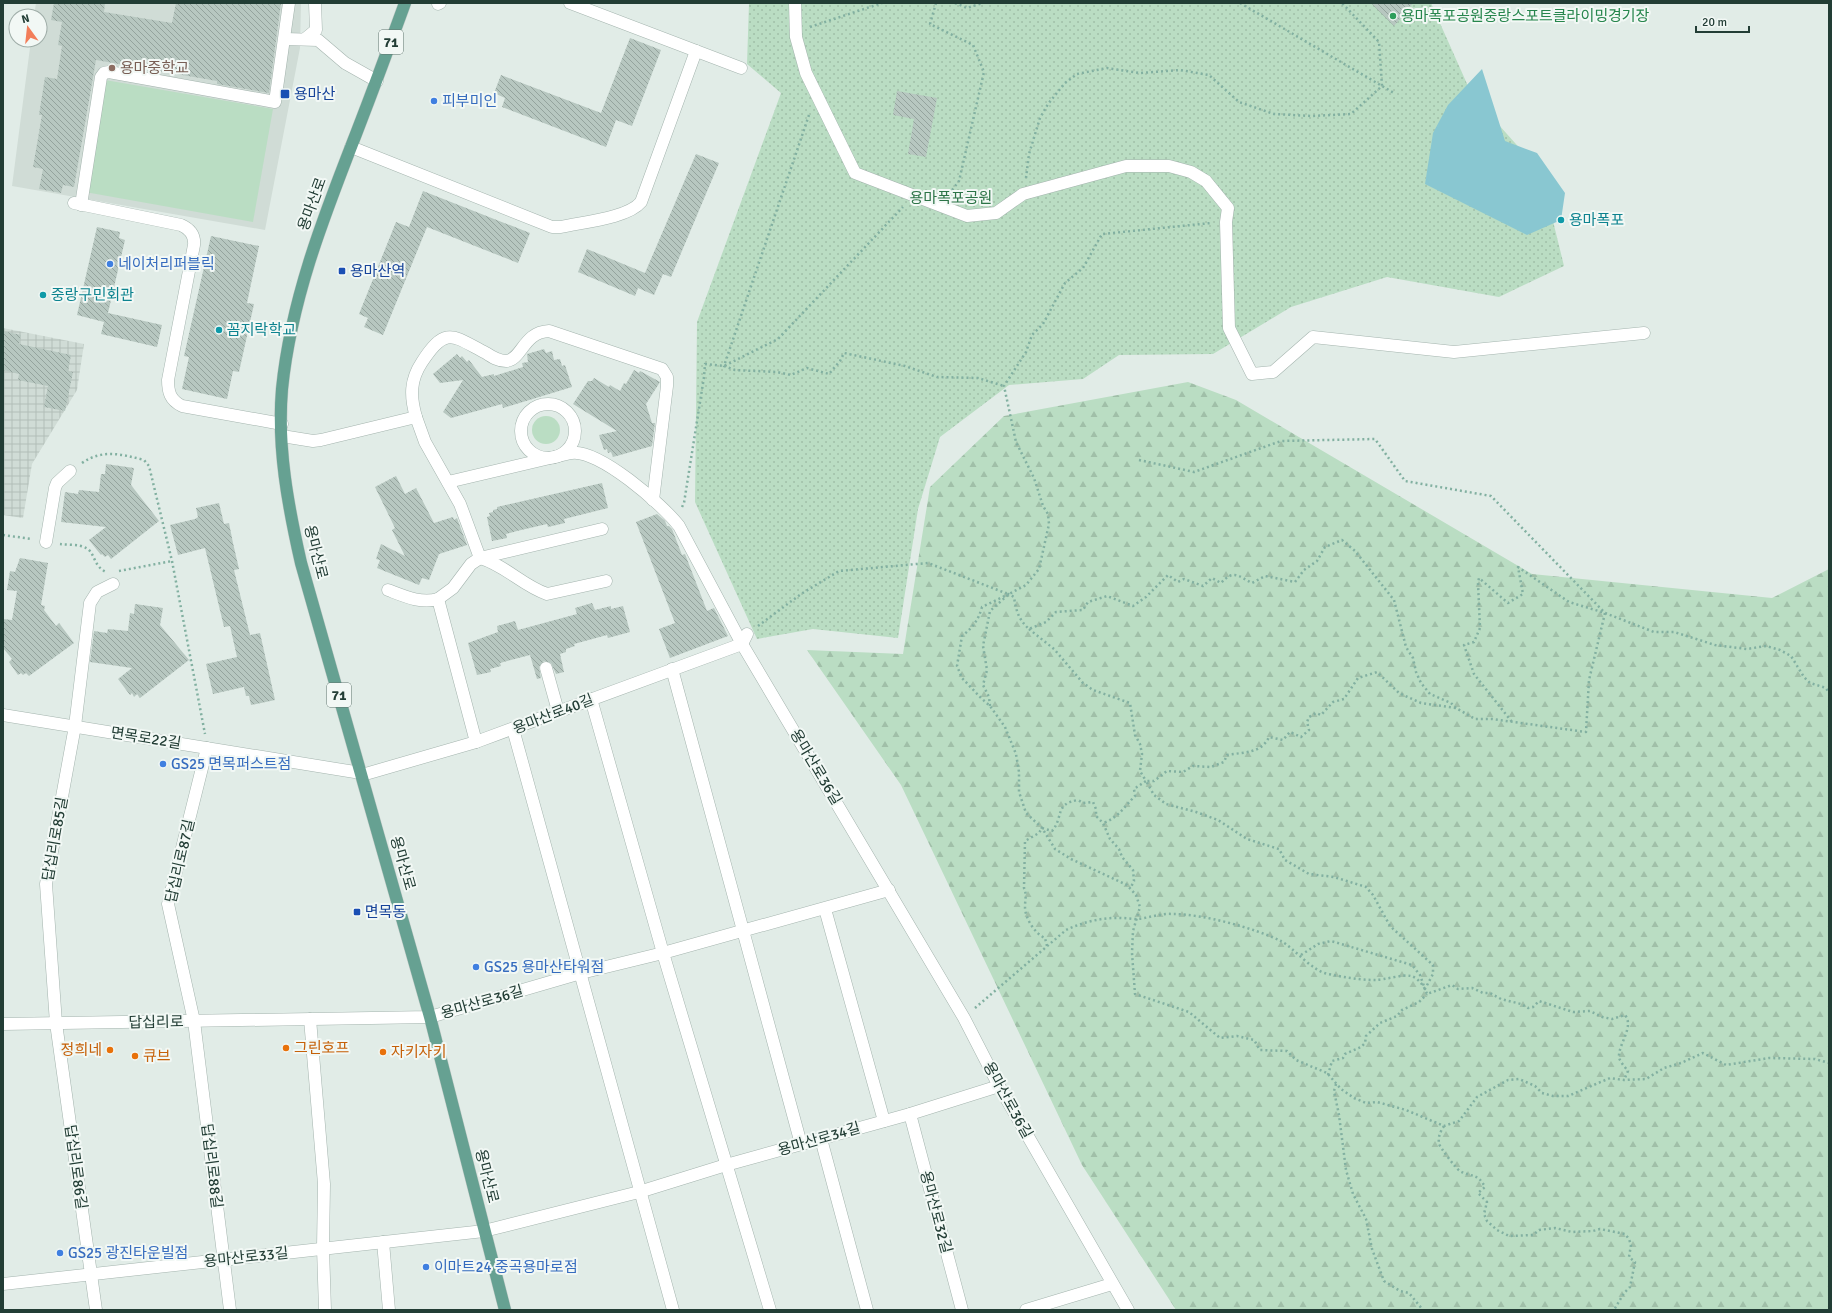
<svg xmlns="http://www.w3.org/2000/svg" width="1832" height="1313" viewBox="0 0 1832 1313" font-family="Signika,'Noto Sans KR',sans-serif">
	<defs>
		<pattern id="industrial-grid" width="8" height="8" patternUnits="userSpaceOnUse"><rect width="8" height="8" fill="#d0dcd6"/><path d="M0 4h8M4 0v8" fill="none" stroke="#b2beb8"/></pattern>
		<pattern id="forest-firs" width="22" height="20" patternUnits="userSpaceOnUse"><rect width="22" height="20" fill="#baddc3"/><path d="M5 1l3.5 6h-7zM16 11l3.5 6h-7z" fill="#a0bfa8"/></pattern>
		<pattern id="park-dots" width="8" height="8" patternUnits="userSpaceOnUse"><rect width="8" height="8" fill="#baddc3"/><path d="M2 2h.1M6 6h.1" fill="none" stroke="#a0bfa8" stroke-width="1.8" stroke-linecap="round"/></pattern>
		<pattern id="building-back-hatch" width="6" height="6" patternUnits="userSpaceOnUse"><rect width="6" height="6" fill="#b7c7c0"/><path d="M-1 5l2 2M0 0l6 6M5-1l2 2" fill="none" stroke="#94a39d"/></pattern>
	</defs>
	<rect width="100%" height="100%" fill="#e1ece7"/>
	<path fill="#d0dcd6" d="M36 3H301L300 48 265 230 12 186 31 40H40V16H34Z"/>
	<path fill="url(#industrial-grid)" d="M3 328 84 344 77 390 32 464 23 518 3 515Z"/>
	<g fill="#baddc3">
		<path d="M105 80 273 109 253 222 85 192Z"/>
		<circle cx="546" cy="430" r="14"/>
	</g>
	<path fill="url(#forest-firs)" d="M1188 382 1236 400 1532 574 1772 598 1829 569V1310H1176L1082 1165 901 785 807 650 903 654 930 487 1004 416Z"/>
	<path fill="url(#park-dots)" d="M749 3H1431L1472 95 1541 172 1564 266 1499 297 1387 277 1291 307 1213 354 1119 355 1083 379 1009 385 940 437 918 509 898 638 813 629 757 639 695 502 697 322 781 93 747 64Z"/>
	<path fill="#89c7d1" d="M1482 69 1505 141 1537 153 1565 193 1561 220 1527 235 1425 184 1433 133 1448 105Z"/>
	<g fill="url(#building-back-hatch)">
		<path d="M54 3H105L104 12 172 23 176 3H281L269 93 217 84V81L96 60 74 187 63 185 61 193 39 189 43 169 33 167 42 115H39L45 77 57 79 62 46 58 45 62 22 51 20Z"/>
		<path d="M1371 3H1413L1394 26Z"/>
		<path d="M630 38 661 50 632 126 616 120 606 147 502 107 505 98 494 93 501 75 601 113Z"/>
		<path d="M897 91 937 98 926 157 908 154 914 119 893 115Z"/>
		<path d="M696 154 719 163 671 277 663 274 654 295 638 288 635 296 578 272 587 249 645 273Z"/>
		<path d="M423 191 530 233 518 263 427 227 383 335 364 327 368 318 359 314 396 222 409 227Z"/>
		<path d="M97 227 120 232 119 238 125 240 108 313 162 325 157 347 101 334 104 322 77 315Z"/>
		<path d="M211 236 259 246 247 303 254 304 239 372 233 371 227 399 182 389 189 357 184 356Z"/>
		<path d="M3 331 21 335 19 344 71 355 68 371 73 372 65 411 44 407 48 386 18 380 19 374 3 370Z"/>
		<path d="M544 349 546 353 552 351 554 360 560 359 562 366 565 365 572 387 503 408 502 404 451 418 443 412 463 380 440 383 433 374 457 354 460 358 462 356 467 362 469 360 482 377 494 374V376L523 367 522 363 528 362 527 354Z"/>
		<path d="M634 370 639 373 640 371 660 382 646 404 652 423H655L652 446 613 457 611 452 608 453 607 449 604 450 599 435 617 431 573 404 588 381H592L594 378 609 387 610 385 620 391 624 383 626 384Z"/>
		<path d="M106 464 134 468 131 485 159 521 111 559 108 555 105 557 102 554 101 555 89 540 106 527 61 522 65 492 78 494 79 490 99 492 101 474H105Z"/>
		<path d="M396 476 405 494 416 488 434 523 453 517 454 520 457 518 467 545 439 554 429 580 422 578 419 585 377 568 380 560 376 559 381 544 405 556 392 530 395 528 375 487Z"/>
		<path d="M602 483 608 508 564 519 565 523 548 527 547 524 517 531 506 534 507 538 492 541 487 517 490 516 489 513 493 512V510L497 509V507Z"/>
		<path d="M219 503 224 524 229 523 233 543 239 569 234 570 250 635 260 633 275 700 251 705 249 696H246L244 687 213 694 206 664 237 657 230 626 224 627 205 548 178 555 170 525 195 519 198 517 196 508Z"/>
		<path d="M657 514 665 521 667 526H669L672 529 682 555 685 554 707 611 714 608 728 636 670 658 659 629 675 623 636 522Z"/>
		<path d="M20 558 48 563 41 605 45 606 44 610 56 626 59 623 74 643 29 676 26 673 23 675 21 673 18 675 9 662 12 659 3 648V619L12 620 17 591 7 590 10 571 15 572Z"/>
		<path d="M592 603 595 610 611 606V609L623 606 630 632 608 638 607 635 574 644 575 646 566 649V652L560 654 564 672 556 674 551 663 544 661 539 667 541 678 537 679 530 655 500 663 501 666 490 669 491 672 477 675 468 643 498 632 497 626 515 621 518 630 577 614 575 608Z"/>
		<path d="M135 604 163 608 160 625 189 660 140 698 137 694 134 697 132 693 130 695 118 679 132 668 90 662 94 631 107 633 108 629 128 631 130 613 134 614Z"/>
	</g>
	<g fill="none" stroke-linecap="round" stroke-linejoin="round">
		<defs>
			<g id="minor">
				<path d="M438 3V4L440 3"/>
				<path d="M570 3 741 68"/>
				<path d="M795 3 796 37 806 73 855 173 967 216 996 213 1023 194 1126 166H1169L1191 172 1206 181 1228 208 1226 222 1229 328 1252 374 1273 372 1313 337 1454 352 1644 333"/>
				<path d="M285 39 318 40 345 63 377 81"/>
				<path d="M305 39 316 30 315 3"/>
				<path d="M351 147 552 227H561C583 222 628 218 641 202L696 51"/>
				<path d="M74 203 181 225C190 229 195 235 194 245L168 380C168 392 170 400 182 406L282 424"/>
				<path d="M81 205 101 77 104 73 109 72 275 102 289 3"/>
				<circle cx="548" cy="431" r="27"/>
				<path d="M416 417C410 396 410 380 422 362 446 325 453 336 486 353 492 357 498 361 506 361 522 360 523 332 549 331L662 369 667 377V386L653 500"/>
				<path d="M282 436 313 441 321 440 416 417 425 442 460 504 480 558C505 565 523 586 547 594L606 581"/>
				<path d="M448 482 571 453C598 448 663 505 679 526L742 644 964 1018 999 1086 1128 1310"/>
				<path d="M46 542 55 488 57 483 70 471"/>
				<path d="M388 590C404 596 421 604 438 599L476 742"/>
				<path d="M438 599 453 588 471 564 480 558 602 529"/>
				<path d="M546 668 558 711"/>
				<path d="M672 669 801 1144"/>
				<path d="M591 699 663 953 770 1310"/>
				<path d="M3 715 361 773"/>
				<path d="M513 729 673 1310"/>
				<path d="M207 748 168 904 194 1021 230 1310"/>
				<path d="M362 775 476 742 742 644 747 634"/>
				<path d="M825 909 884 1121"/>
				<path d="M310 1019 324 1184 323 1248 325 1310"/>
				<path d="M3 1024 430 1017 581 973 663 953 889 890"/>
				<path d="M910 1114 962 1310"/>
				<path d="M821 1139 867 1310"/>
				<path d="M383 1242 389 1310"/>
				<path d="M3 1284 484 1231 639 1192 726 1165 910 1114 999 1086"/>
				<path d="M96 1310 56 1023 46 884 75 726 90 603 97 592 113 584"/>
				<path d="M1026 1310 1112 1284"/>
			</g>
			<path id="major" d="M405 3C389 47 373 90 356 134 324 216 291 299 282 389 277 447 288 506 301 563L430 1017 505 1310"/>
		</defs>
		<use href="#minor" stroke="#a4b4ae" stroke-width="13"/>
		<use href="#major" stroke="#c1c9c6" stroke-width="13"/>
		<g stroke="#82b0a1" stroke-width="2.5" stroke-dasharray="2 3" stroke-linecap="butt">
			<path d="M936 3 930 24 973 45 984 72 959 181 949 194"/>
			<path d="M955 3 967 8 983 3"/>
			<path d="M1240 3 1394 93"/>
			<path d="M810 27 882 3"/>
			<path d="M809 115 724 366 735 370 777 372 791 375 807 368 829 374 840 361 844 353 905 366 937 377 978 378 1004 386"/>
			<path d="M1026 178 1029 154 1040 118 1048 104 1065 83 1077 74 1107 68 1140 73 1180 70 1209 75 1239 102 1274 114 1311 116 1351 114 1382 86 1379 42 1342 3"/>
			<path d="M1139 460 1194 472 1281 441 1375 439 1405 481 1491 496 1605 613 1654 632H1674L1715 645 1747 649 1766 646 1780 650 1791 656 1804 677 1810 683 1826 688 1829 693"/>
			<path d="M82 463C102 449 121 454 144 460L149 466 172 561 205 734"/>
			<path d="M682 507 684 503 704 377 705 364 724 366 778 339 903 207"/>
			<path d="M3 535 32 539"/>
			<path d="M60 544C68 545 79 544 86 548 95 552 93 566 106 572"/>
			<path d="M119 571 172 561"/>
			<path d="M758 626 801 594 839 571 928 563 1008 594"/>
			<path d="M1029 629 1054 649 1083 683 1093 690 1130 703 1135 735 1140 744 1142 754 1140 771 1146 781 1134 789 1135 796C1124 807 1118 818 1103 823"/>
			<path d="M990 706 989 697 983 685 987 670 983 646 990 611 1009 594 1026 585 1039 569 1049 524 1048 514 1043 506 1034 478 1016 442 1004 386 1026 352 1032 335 1043 324 1065 283 1083 268 1102 234 1211 223"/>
			<path d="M1456 708 1451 703 1430 694 1421 683 1416 672 1413 658 1406 647 1394 600 1355 551 1342 540 1325 547 1317 561 1304 570 1295 582 1265 576 1252 583C1238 576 1234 569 1221 583L1212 578 1203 586 1184 579 1178 582 1168 575 1146 597 1133 606 1107 596 1088 602 1083 610 1056 612 1046 622 1029 629C1019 620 1016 611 1014 597L1009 594 982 607C978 621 973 627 962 636L957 666 962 678 981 698 990 706 1005 727 1016 754 1019 772V792L1026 813 1042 828 1055 849 1071 859 1127 885 1136 895 1140 907 1133 931 1132 953 1135 994 1189 1012 1220 1038 1237 1036 1254 1040 1260 1050 1287 1051 1296 1060 1327 1073 1341 1089 1354 1098 1366 1103 1377 1102 1406 1110 1444 1126 1459 1121 1477 1097 1508 1080 1519 1079 1535 1086 1542 1093 1553 1096H1568L1610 1078 1624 1080 1646 1079 1664 1068 1681 1063 1703 1053 1726 1065 1769 1058 1815 1059 1829 1063"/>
			<path d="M1047 946 1045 938C1035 934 1025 918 1025 907 1025 899 1027 895 1024 888L1025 841 1039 833 1042 828 1052 831C1064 817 1054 804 1078 800L1083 803 1093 802 1096 809V816L1103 823 1110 839 1119 849 1122 857 1133 870 1134 881 1131 887"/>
			<path d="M1301 955 1318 944 1331 941 1412 965 1420 975 1425 989 1433 974V965L1390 926 1373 895 1366 887 1334 877 1309 874 1285 860 1279 849 1247 839 1218 820 1196 812 1166 804 1154 795 1146 781H1154L1167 771 1183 772 1193 766 1211 767 1224 762 1227 755C1243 752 1261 754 1269 737L1283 740 1290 732 1301 737 1309 730 1307 722 1309 717 1316 713 1321 715 1333 702 1344 699 1358 678 1377 672 1399 693 1421 703 1456 708 1475 719H1492L1586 732 1589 680 1605 613 1569 602 1518 567 1523 594 1508 603 1479 578 1478 583 1480 628 1474 642 1464 645 1474 674 1512 722"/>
			<path d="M975 1008 1066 930C1083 922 1103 917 1122 918 1127 918 1132 919 1137 919 1149 918 1161 913 1173 914 1203 914 1254 928 1281 941 1295 949 1312 971 1328 974 1344 977 1359 980 1375 980 1385 980 1402 974 1411 976 1419 978 1425 988 1427 994L1452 985 1458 989 1472 988 1483 993H1490L1501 999 1521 1004 1528 1008 1533 1007 1539 1001 1573 1012 1590 1011 1602 1017 1612 1019 1625 1015C1634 1026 1620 1042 1619 1055 1618 1060 1625 1067 1628 1071L1624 1080"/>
			<path d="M1328 1075 1332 1061 1343 1058 1345 1054 1361 1047 1365 1043 1366 1036 1380 1023 1397 1016 1402 1010 1419 1002 1427 994"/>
			<path d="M1336 1084 1334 1091 1339 1115 1346 1170 1353 1194 1366 1219 1372 1249 1384 1281 1400 1291 1409 1293 1423 1310"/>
			<path d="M1444 1126C1440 1132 1438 1137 1439 1144 1440 1147 1456 1169 1460 1171 1472 1178 1477 1172 1485 1187L1478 1193 1487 1202 1484 1214 1487 1221 1497 1230 1509 1236 1533 1235 1539 1230 1555 1228 1572 1232 1593 1231 1600 1229 1625 1234 1629 1239 1631 1245 1629 1257 1635 1262 1630 1287 1624 1293 1614 1310"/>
		</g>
		<use href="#minor" stroke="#fff" stroke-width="12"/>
		<use href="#major" stroke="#66a192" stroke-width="12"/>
	</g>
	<circle fill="#2e9e5b" stroke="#f2f8f5" stroke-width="1.5" cx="1393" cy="16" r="4"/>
	<circle fill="#8d6e63" stroke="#f2f8f5" stroke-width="1.5" cx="112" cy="68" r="4"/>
	<g fill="#1a4fb4" stroke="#f2f8f5" stroke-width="1.5">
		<rect x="280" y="89" width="10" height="10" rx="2"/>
		<rect x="338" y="267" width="8" height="8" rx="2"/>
		<rect x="353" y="908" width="8" height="8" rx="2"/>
	</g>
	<g fill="#3f7fe0" stroke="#f2f8f5" stroke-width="1.5">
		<circle cx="434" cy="101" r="4"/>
		<circle cx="110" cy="264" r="4"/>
		<circle cx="163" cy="764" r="4"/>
		<circle cx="476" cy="967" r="4"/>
		<circle cx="60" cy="1253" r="4"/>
		<circle cx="426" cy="1267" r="4"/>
	</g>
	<g fill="#0f9aa8" stroke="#f2f8f5" stroke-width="1.5">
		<circle cx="1561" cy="220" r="4"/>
		<circle cx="43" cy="295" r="4"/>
		<circle cx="219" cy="330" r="4"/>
	</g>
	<g fill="#e8710a" stroke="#f2f8f5" stroke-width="1.5">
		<circle cx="286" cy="1048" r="4"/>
		<circle cx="110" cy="1050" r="4"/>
		<circle cx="383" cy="1052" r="4"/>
		<circle cx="135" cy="1056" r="4"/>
	</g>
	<g text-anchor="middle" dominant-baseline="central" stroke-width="4" stroke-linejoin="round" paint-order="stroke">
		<g fill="#f2f8f5" stroke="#60756f" stroke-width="1">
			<rect x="379" y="30" width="24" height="24" rx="3"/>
			<rect x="327" y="683" width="24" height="24" rx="3"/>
		</g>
		<g font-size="14" font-weight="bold" fill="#223d35">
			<text x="391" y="42">71</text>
			<text x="339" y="695">71</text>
		</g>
		<g font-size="15" fill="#27864d" stroke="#f2f8f5" text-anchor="start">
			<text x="1401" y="16">용마폭포공원중랑스포트클라이밍경기장</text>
		</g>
		<g font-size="15" fill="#785e54" stroke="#f2f8f5" text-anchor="start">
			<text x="120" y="68">용마중학교</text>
		</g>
		<g font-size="15" fill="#164399" stroke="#f2f8f5" text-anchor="start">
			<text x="294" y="94">용마산</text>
			<text x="350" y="271">용마산역</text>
			<text x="365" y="912">면목동</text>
		</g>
		<g font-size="15" fill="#366cbe" stroke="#f2f8f5" text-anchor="start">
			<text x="442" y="101">피부미인</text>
			<text x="118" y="264">네이처리퍼블릭</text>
			<text x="171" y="764">GS25 면목퍼스트점</text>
			<text x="484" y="967">GS25 용마산타워점</text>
			<text x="68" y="1253">GS25 광진타운빌점</text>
			<text x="434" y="1267">이마트24 중곡용마로점</text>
		</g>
		<g font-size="15" fill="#2c7447" stroke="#f2f8f5">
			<text x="951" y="198">용마폭포공원</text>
		</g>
		<g font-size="15" fill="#223d35" stroke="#f2f8f5">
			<text transform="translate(312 204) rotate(-70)">용마산로</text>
			<text transform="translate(316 552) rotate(76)">용마산로</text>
			<text transform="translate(553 714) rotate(-21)">용마산로40길</text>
			<text transform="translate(146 738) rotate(9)">면목로22길</text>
			<text transform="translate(816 767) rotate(59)">용마산로36길</text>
			<text transform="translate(55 839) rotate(-80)">답십리로85길</text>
			<text transform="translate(180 861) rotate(-77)">답십리로87길</text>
			<text transform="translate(403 863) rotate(74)">용마산로</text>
			<text transform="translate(482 1002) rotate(-16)">용마산로36길</text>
			<text transform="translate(156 1022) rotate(-1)">답십리로</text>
			<text transform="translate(1008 1100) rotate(61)">용마산로36길</text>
			<text transform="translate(819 1139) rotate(-16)">용마산로34길</text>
			<text transform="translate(212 1166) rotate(83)">답십리로88길</text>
			<text transform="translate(76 1167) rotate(82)">답십리로86길</text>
			<text transform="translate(487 1176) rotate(76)">용마산로</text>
			<text transform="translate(936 1212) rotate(75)">용마산로32길</text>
			<text transform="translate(246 1257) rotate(-6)">용마산로33길</text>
		</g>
		<g font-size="15" fill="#0d838f" stroke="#f2f8f5" text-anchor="start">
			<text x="1569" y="220">용마폭포</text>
			<text x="51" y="295">중랑구민회관</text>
			<text x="227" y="330">꼼지락학교</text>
		</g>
		<g font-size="15" fill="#c56008" stroke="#f2f8f5" text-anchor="start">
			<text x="294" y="1048">그린호프</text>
			<text x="102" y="1050" text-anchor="end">정희네</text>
			<text x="391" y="1052">자키자키</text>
			<text x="143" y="1056">큐브</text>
		</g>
	</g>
	<rect width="1832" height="1313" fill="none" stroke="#223d35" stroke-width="8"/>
	<g transform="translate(28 28) rotate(345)"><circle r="19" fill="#f2f8f5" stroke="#9fada8"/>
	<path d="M0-3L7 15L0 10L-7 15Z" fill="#f27d59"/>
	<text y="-6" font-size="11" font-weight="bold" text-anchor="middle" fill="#223d35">N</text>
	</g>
	<path d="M1696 26v6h53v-6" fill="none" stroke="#223d35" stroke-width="2"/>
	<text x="1702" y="26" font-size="12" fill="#223d35" stroke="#f2f8f5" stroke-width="3" paint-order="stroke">20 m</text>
</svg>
